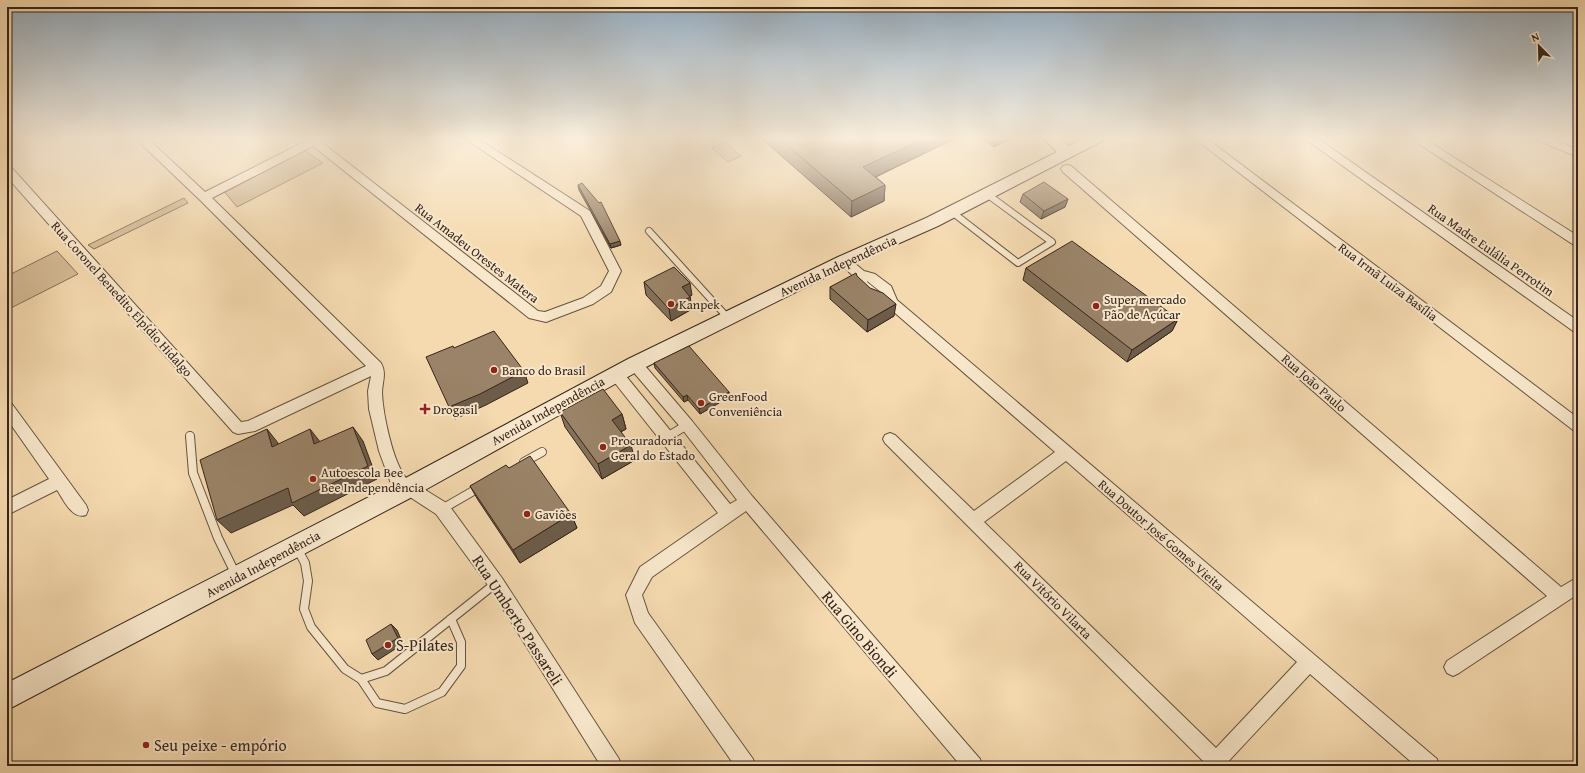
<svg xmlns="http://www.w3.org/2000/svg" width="1585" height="773" viewBox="0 0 1585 773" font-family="'Gentium Book Plus',serif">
	<rect width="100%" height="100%" fill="#f5daaf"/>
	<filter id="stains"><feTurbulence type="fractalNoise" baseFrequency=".005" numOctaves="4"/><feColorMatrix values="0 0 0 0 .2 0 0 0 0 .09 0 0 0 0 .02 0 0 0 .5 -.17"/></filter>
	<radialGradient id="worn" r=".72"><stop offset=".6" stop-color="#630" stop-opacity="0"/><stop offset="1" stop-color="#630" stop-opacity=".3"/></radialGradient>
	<g fill="#d5bb96" stroke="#867058">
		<path d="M725 142 741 156 728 162 712 148Z"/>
		<path d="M304 150 323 163 237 207 223 190Z"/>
		<path d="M184 198 188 203 94 249 88 245Z"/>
		<path d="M57 251 78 274 7 310V276Z"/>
	</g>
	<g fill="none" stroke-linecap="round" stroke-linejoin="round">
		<defs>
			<g id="service-far1">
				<path d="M952 212 1018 263 1052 242 987 194"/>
				<path d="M649 231 728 318"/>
			</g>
			<g id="service">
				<path d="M190 436 193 473 218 538 236 575"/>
				<path d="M667 437 687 425"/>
				<path d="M524 462 542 452"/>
				<path d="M442 509 482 486"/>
				<path d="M297 548 305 563 308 581 304 609 311 627 345 669 361 679 386 671 496 583"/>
				<path d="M361 679 377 703 405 709 442 692 461 666V642L451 619"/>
			</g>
			<g id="minor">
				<path d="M135 138H147L205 192 306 141 304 138H316L538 311 545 312 583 298 601 286 609 271 581 216 464 138H477L590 211 621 271 611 292 593 304 546 322 529 318 313 146 212 198 381 363C387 374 382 382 382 393 383 415 393 462 406 478L448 504 502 578 619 759 621 766H601L490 588 436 514 396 488 390 481 379 451 369 409 368 391 371 376 255 431 238 434 233 432 7 177V166L11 167 241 422 248 421 366 366 200 200Z"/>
				<path d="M1194 138H1206L1578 418V432L1573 430Z"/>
				<path d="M1304 138H1317L1578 321V333L1573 331Z"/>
				<path d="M1410 138H1423L1578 236V246L1574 245Z"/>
				<path d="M1536 138H1551L1578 150V157L1537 140Z"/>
				<path d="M1067 165 1071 166 1561 587 1578 577V594L1459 673 1453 676 1447 673 1444 667 1447 661 1547 596 1063 172 1061 169 1063 166Z"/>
				<path d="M844 257 848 258 864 271 875 274 891 286 897 300 1437 759 1439 766H1416L1310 674 1224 766H1208L885 443 883 439 885 435 890 433 895 435 974 511 1055 452 887 306 870 299 857 287 854 277 838 261 840 258ZM867 281 881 292 882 294 867 282ZM1066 461 1297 662 1216 748 984 522Z"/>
				<path d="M635 359 640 360 692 421 752 496 980 759 982 766H961L746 511 652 577 642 595 648 613 753 759 755 766H735L635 623 626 595 640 567 718 513 611 378 609 374 611 370 616 369 621 370 730 504 737 500 682 429 630 368 628 364 630 360Z"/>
				<path d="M7 402 12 404 86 505 88 510 86 515C72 520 64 500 57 490L7 515V500L49 479 7 419Z"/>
			</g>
			<path id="secondary" d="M1043 138H1060L1069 146 1084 138H1104L1102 141 938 226 850 265 642 369 416 495 7 710V683L400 481 628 359 838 257 926 218 1057 152Z"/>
		</defs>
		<use href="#service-far1" stroke="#665240" stroke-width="8"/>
		<use href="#service" stroke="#665240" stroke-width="10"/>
		<use href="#minor" stroke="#665240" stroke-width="2"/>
		<use href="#secondary" stroke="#37241b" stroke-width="2"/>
		<use href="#service-far1" stroke="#f8e7cb" stroke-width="6"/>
		<use href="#service" stroke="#f8e7cb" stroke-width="8"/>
		<use href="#minor" fill="#f8e7cb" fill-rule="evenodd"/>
		<use href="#secondary" fill="#f8e7cb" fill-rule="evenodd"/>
	</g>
	<g fill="#847159" stroke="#37241b">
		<path d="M761 138H956L876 177 885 185 884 201 851 217Z"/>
		<path d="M982 138H1011L994 147Z"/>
		<path d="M578 185 621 245 611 248 579 190Z"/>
		<path d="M1023 194 1068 199 1065 207 1041 219 1020 202Z"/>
		<path d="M1026 268 1178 319 1172 331 1127 362 1023 280Z"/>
		<path d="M857 276 894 316 867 332 830 299V287Z"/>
		<path d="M644 282 692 295 690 296V297L692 309 671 321 646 295Z"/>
		<path d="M654 363 729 392V397L700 414 688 400 684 402 655 368Z"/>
		<path d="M560 412 622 414 626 429 621 432 635 460 602 479 565 427Z"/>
		<path d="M509 468 571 514 577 528 520 563 478 500 470 486Z"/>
	</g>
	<g fill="#6c5c49" stroke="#37241b">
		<path d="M925 138H956L862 183 863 167Z"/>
		<path d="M996 138H1011L994 147Z"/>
		<path d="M885 185 884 201 851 217 852 201Z"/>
		<path d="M1068 199 1065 207 1041 219 1044 211Z"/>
		<path d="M620 241 621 245 611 248 610 244Z"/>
		<path d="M690 283 692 295 683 300 682 287Z"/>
		<path d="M690 297 692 309 671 321 669 309Z"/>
		<path d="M896 304 894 316 867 332 868 320Z"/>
		<path d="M1178 319 1172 331 1127 362 1132 350Z"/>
		<path d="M524 371 528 383 486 405 455 419 449 407Z"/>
		<path d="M729 392V397L700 414 699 409Z"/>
		<path d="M687 395 688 400 684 402 683 397Z"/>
		<path d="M622 414 626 429 616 434 612 420Z"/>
		<path d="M353 427 363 441 377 479 304 516 293 505 231 533 217 520Z"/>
		<path d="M267 429 278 443 284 461 272 447Z"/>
		<path d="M310 429 321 443 314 444Z"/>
		<path d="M631 445 635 460 602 479 598 464Z"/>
		<path d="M571 514 577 528 520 563 513 550Z"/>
		<path d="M391 624 397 630 403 644 378 660 372 654Z"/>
	</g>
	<g fill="#9a8368" stroke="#37241b">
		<path d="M779 138H925L863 167 885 185 852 201Z"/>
		<path d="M1044 182 1068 199 1044 211 1023 194Z"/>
		<path d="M582 183 599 203 601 202 620 241 610 244 578 185Z"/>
		<path d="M1072 241 1178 319 1132 350 1026 268Z"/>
		<path d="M674 267 690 283 682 287 690 297 669 309 644 282Z"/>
		<path d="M856 273 857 276 870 288 883 293 896 304 868 320 830 287Z"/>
		<path d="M494 331 524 371 480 394 449 407 426 357 453 346 454 348Z"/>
		<path d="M689 346 729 392 699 409 687 395 683 397 654 363Z"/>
		<path d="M603 389 622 414 612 420 631 445 598 464 560 412Z"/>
		<path d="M353 427 368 466 292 503 288 488 217 520 200 460 267 429 272 447 310 429 314 444Z"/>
		<path d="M530 456 571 514 513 550 470 486 506 465 509 468Z"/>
		<path d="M391 624 398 638 372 654 366 640Z"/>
	</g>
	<linearGradient id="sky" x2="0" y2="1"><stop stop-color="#93aabd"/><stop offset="0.56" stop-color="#faeedb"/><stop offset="1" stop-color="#faeedb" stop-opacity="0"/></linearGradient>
	<rect width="1585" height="247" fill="url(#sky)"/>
	<g fill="#8f2418" stroke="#f8e7cb" stroke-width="1.5">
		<circle cx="671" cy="304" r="4"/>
		<circle cx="1096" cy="306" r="4"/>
		<circle cx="494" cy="370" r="4"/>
		<circle cx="701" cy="403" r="4"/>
		<path d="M423 403h4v4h4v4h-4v4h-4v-4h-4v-4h4z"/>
		<circle cx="603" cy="447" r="4"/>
		<circle cx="313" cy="479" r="4"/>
		<circle cx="527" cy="514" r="4"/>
		<circle cx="388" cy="645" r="4"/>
		<circle cx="146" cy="745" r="4"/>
	</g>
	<g text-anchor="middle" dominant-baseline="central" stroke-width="4" stroke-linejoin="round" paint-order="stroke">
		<g font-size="13" fill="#37241b" stroke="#f8e7cb">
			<text transform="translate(1491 250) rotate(35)">Rua Madre Eulália Perrotim</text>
			<text transform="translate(477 253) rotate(38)">Rua Amadeu Orestes Matera</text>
			<text transform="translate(838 266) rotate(-25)">Avenida Independência</text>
			<text transform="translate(1388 282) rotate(37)">Rua Irmã Luiza Basília</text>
			<text transform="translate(122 299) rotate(48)">Rua Coronel Benedito Elpídio Hidalgo</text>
			<text transform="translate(1314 383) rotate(41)">Rua João Paulo</text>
			<text transform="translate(548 411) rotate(-29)">Avenida Independência</text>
			<text transform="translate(1161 535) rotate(41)">Rua Doutor José Gomes Vieita</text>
			<text transform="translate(263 564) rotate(-28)">Avenida Independência</text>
			<text transform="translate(1053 600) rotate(45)">Rua Vitório Vilarta</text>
		</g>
		<g font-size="13" fill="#37241b" stroke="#f8e7cb" text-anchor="start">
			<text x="1104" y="299">Super mercado<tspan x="1104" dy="15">Pão de Açúcar</tspan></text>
			<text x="679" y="304">Kanpek</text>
			<text x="502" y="370">Banco do Brasil</text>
			<text x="709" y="396">GreenFood<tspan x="709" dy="15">Conveniência</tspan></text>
			<text x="433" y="409">Drogasil</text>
			<text x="611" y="440">Procuradoria<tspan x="611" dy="15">Geral do Estado</tspan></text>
			<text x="321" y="472">Autoescola Bee<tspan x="321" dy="15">Bee Independência</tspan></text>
			<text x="535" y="514">Gaviões</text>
		</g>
		<g font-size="16" fill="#37241b" stroke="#f8e7cb">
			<text transform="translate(518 620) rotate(57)">Rua Umberto Passareli</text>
			<text transform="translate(860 634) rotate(50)">Rua Gino Biondi</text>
		</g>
		<g font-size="16" fill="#37241b" stroke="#f8e7cb" text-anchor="start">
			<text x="396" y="645">S-Pilates</text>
			<text x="154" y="745">Seu peixe - empório</text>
		</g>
	</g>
	<rect width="1585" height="773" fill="none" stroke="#f5daaf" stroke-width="24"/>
	<rect x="8" y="8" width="1569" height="757" fill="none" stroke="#37241b" stroke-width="2"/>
	<rect x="12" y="12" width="1561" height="749" fill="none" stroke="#37241b"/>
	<g transform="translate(1539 46) rotate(337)" stroke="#f8e7cb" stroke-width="3" paint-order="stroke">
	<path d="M0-3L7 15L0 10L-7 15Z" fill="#37241b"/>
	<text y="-6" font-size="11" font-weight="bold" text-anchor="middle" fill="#37241b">N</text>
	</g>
	<rect width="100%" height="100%" filter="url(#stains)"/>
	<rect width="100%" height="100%" fill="url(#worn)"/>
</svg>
